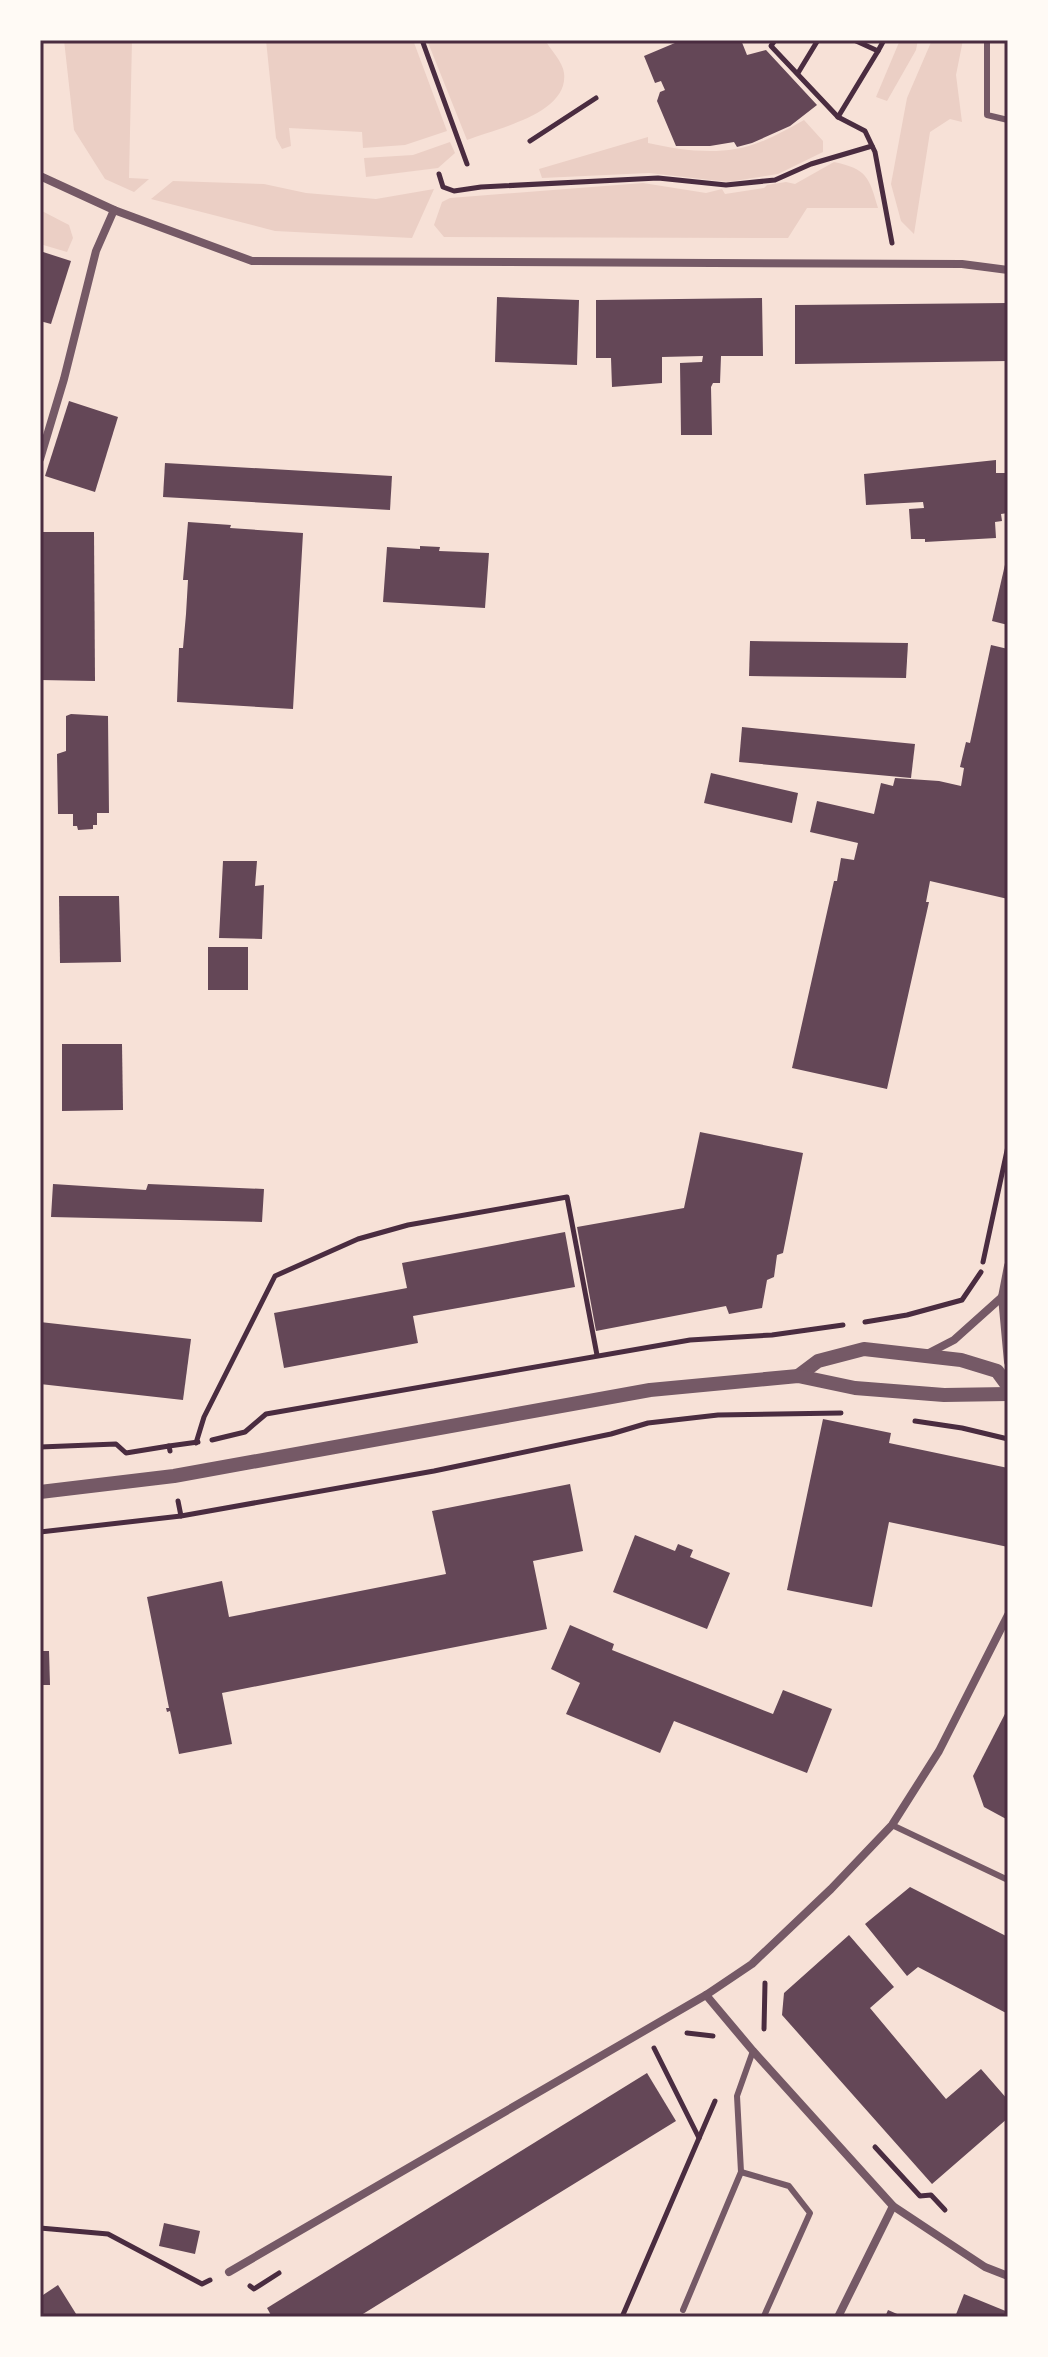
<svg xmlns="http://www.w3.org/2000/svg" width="1048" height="2357" viewBox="0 0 1048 2357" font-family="Poppins,sans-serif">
	<rect width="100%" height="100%" fill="#f7e1d7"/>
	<g fill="#ebcfc5">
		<path d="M64 40H132L129 178 149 179 134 192 105 179 74 130Z"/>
		<path d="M266 40H413L447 131 405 145 363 148 362 132 289 128 291 146 282 149 276 138Z"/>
		<path d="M427 40H545C550 49 563 62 564 73 569 114 497 128 467 140Z"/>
		<path d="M900 40H918L916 50 887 101 876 97Z"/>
		<path d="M932 40H963L956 75 962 122 950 119 930 132 914 234 901 221 891 184 907 98Z"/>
		<path d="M804 120 823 141V152L778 174 728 182 649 173 542 178 539 169 648 137V143C675 149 707 154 735 149 759 146 784 131 804 120Z"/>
		<path d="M450 142 455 153 438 168 366 177 364 158 413 155Z"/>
		<path d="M834 162C867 169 869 177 878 208H807L788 238 444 237 434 225 442 202 450 198 643 183 706 193 722 189 725 194 764 188 767 185 786 182 795 184Z"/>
		<path d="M173 181 264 184 306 193 376 199 434 189 412 238 275 231 151 199Z"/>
		<path d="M40 210 69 225 73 238 67 252 40 244Z"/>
	</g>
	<g fill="#644757">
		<path d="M682 40H741L747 55 766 50 817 105 790 126 752 143 737 147 734 142 710 146H676L657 101 660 92 665 90 661 81 655 83 644 56Z"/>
		<path d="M40 251 71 261 51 324 40 321Z"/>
		<path d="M497 297 579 300 577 365 495 362Z"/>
		<path d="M762 298 763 356H721L720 383H713L711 387 712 435H681L680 363 702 362 703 356 662 357V383L612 387 611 358H596V300Z"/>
		<path d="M1008 303V361L795 364V305Z"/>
		<path d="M69 401 118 417 95 492 45 476Z"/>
		<path d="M996 460V473H1008V513L1001 514 1002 521 995 522 996 538 925 542V539H911L909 509 924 508 923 502 866 505 864 474Z"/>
		<path d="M165 463 392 476 390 510 163 497Z"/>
		<path d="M188 522 231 525 230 528 303 533 293 709 177 702 179 648H183L186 614 188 580H183Z"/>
		<path d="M40 532H94L95 681 40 680Z"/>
		<path d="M420 546 440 547 439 551 489 553 485 608 383 602 387 547 420 549Z"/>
		<path d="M1007 556H1008V625L992 621Z"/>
		<path d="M750 641 908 643 906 678 749 676Z"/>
		<path d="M991 645 1008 649V899L930 881 926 902H929L887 1089 792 1068 834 881H837L841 858 854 860 858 843 810 832 817 801 874 814 881 783 893 786 895 778 939 781 961 786 964 768 960 767 966 742 970 743Z"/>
		<path d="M71 714 108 716 109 813H97V825H93V829L78 830 77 826H73V814H58L57 754 66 751V716Z"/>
		<path d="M742 727 915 744 911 778 739 762Z"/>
		<path d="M711 773 798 793 792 823 704 803Z"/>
		<path d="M223 861H257L255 886 264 885 262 939 219 938Z"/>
		<path d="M59 896H119L121 962 60 963Z"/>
		<rect x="208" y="947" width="40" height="43"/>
		<path d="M62 1044H122L123 1110 62 1111Z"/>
		<path d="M700 1132 803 1153 783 1253 777 1255 774 1277 767 1280 762 1308 729 1314 726 1306 596 1331 577 1227 684 1208Z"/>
		<path d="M53 1184 146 1190 148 1184 264 1189 262 1222 51 1217Z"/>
		<path d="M565 1232 575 1287 413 1316 418 1343 284 1368 274 1313 407 1288 402 1263Z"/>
		<path d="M40 1322 191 1339 183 1400 40 1384Z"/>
		<path d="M823 1419 891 1433 889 1443 1008 1468V1547L889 1522 872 1607 787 1590Z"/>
		<path d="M570 1484 583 1551 533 1561 547 1629 222 1693 232 1744 179 1754 170 1711 167 1712 166 1708H169L147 1597 222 1581 229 1617 446 1574 432 1511Z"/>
		<path d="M635 1535 675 1551 678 1544 693 1550 690 1557 730 1573 707 1629 613 1592Z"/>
		<path d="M570 1625 614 1644 612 1650 773 1714 783 1690 832 1709 807 1773 674 1721 660 1753 566 1714 580 1683 551 1669Z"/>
		<path d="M40 1651H49L50 1685H40Z"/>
		<path d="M1008 1708V1820L984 1807 973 1776Z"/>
		<path d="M910 1887 1008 1937V2014L918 1967 907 1976 865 1924Z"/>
		<path d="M849 1935 894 1987 870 2008 946 2099 981 2069 1008 2100V2118L932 2184 782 2015 784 1993Z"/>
		<path d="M647 2073 676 2121 358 2317H272L267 2308Z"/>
		<path d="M164 2223 200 2231 195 2254 159 2246Z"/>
		<path d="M58 2285 78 2317H40V2297Z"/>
		<path d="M964 2294 1008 2312V2317H955Z"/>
		<path d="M888 2310 904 2317H885Z"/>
	</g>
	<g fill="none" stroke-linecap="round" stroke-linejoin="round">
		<g stroke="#4a2c40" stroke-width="5">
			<path d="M422 40 467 164"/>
			<path d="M775 40 771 46 838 117 865 131 875 152 892 243"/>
			<path d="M878 51 884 40"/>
			<path d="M798 73 818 40"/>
			<path d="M838 117 878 51 854 40"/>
			<path d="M530 141 596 98"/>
			<path d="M439 174 443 187 454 191 481 187 658 178 726 185 775 180 811 164 872 146"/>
			<path d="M983 1262 1008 1146"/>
			<path d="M865 1322 907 1315 962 1300 981 1272"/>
			<path d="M915 1421 962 1428 1008 1439"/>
			<path d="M212 1440 245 1432 266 1414 690 1340 772 1335 843 1325"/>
			<path d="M196 1443 204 1417 275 1276 358 1239 408 1225 567 1197 597 1355"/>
			<path d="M40 1447 116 1444 126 1453 169 1446"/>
			<path d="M170 1451 169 1446 198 1442"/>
			<path d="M178 1501 181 1516 434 1471 611 1434 648 1423 718 1415 841 1413"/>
			<path d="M40 1532 181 1516"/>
			<path d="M764 2029 765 1983"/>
			<path d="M687 2033 713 2036"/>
			<path d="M654 2048 699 2138"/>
			<path d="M875 2147 920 2196 931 2195 945 2210"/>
			<path d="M40 2228 108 2234 202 2284 210 2280"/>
			<path d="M250 2286 254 2289 279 2273"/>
			<path d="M622 2317 715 2101"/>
		</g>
		<g stroke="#755966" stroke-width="6">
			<path d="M987 40V115L1008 120"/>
			<path d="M892 1825 1008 1880"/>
			<path d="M741 2172 789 2186 810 2213 764 2316"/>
			<path d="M683 2310 741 2172 737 2096 753 2051"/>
		</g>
		<g stroke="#755966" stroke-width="8">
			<path d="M40 176 114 210 252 261 962 264 1008 270"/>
			<path d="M40 459 64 379 96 251 114 210"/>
			<path d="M1002 1297 1008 1362"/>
			<path d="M925 1355 954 1340 1002 1297 1008 1266"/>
			<path d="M706 1995 753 2051 893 2206 985 2267 1008 2276"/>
			<path d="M229 2272 706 1995 752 1964 831 1889 892 1825 939 1751 1008 1615"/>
			<path d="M838 2317 893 2206"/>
		</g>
		<g stroke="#755966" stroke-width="14">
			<path d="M798 1376 818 1361 864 1349 961 1360 997 1371 1008 1386"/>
			<path d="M40 1492 174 1476 650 1390 798 1376 855 1388 944 1395 1008 1394"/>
		</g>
	</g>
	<rect width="1048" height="2357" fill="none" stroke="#fffaf5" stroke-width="84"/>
	<rect x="42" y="42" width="964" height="2273" fill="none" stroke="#4a2c40" stroke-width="3"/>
</svg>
